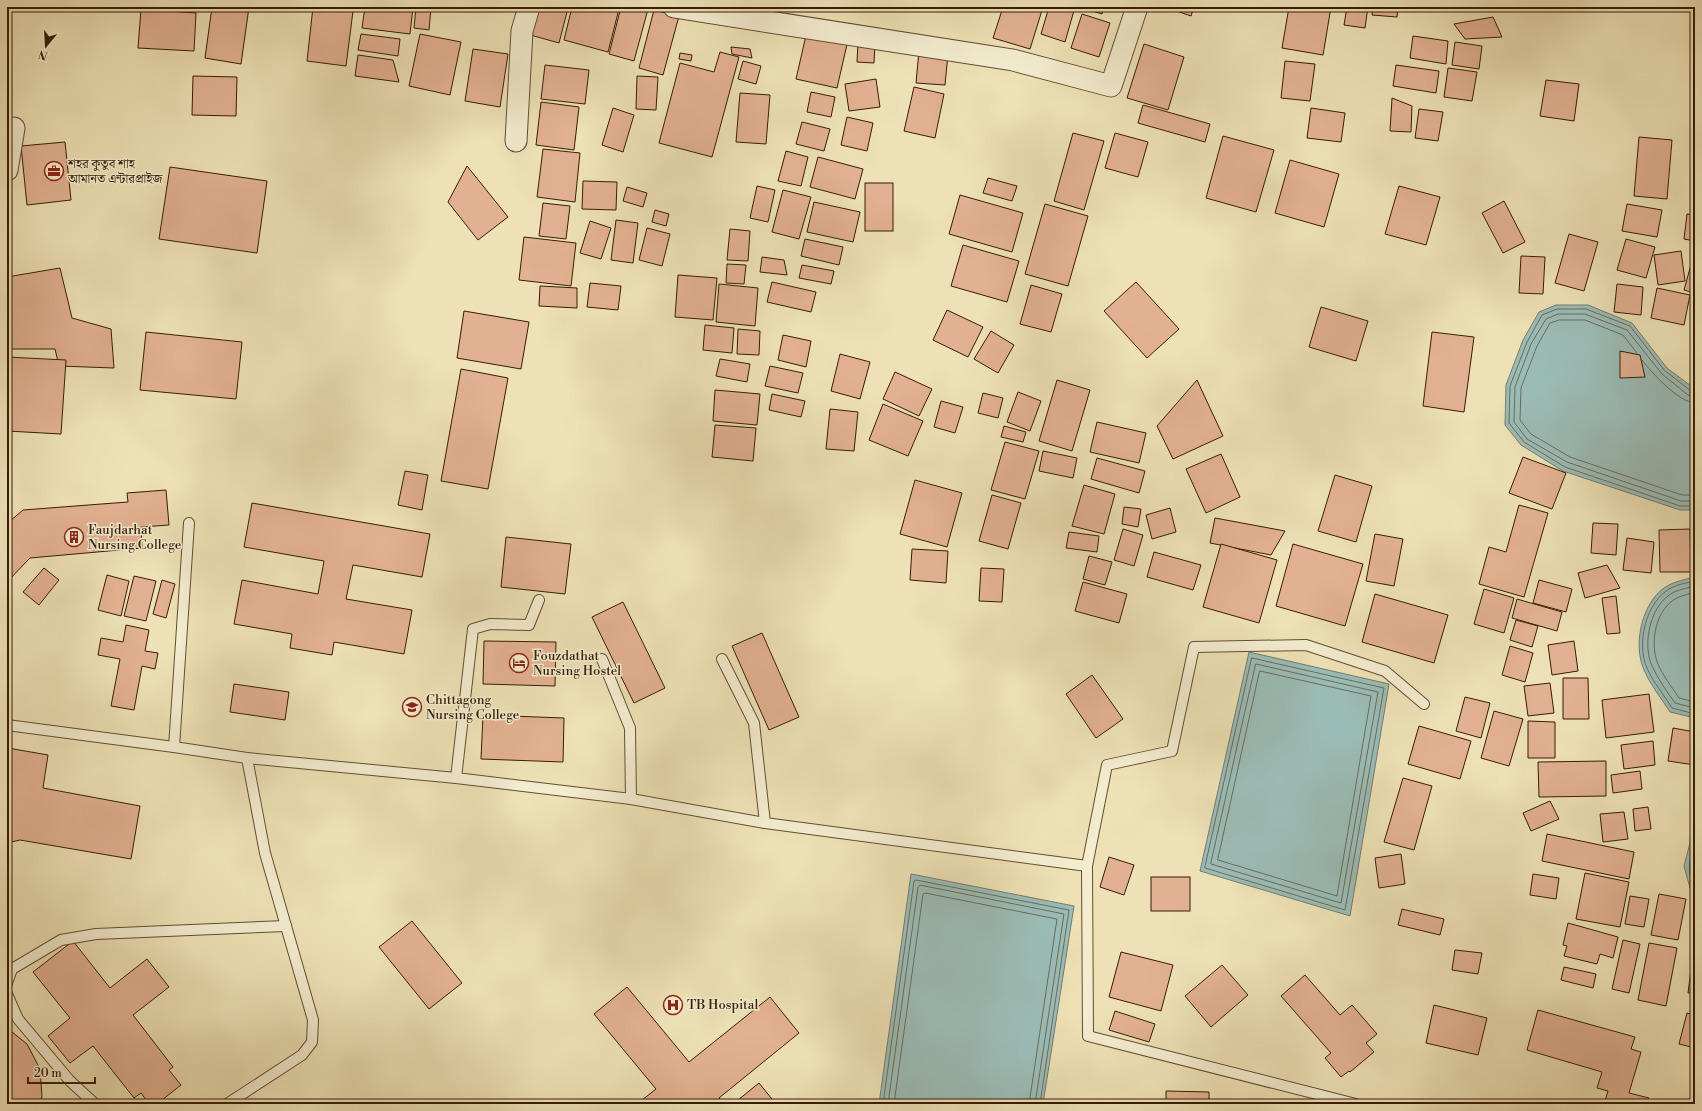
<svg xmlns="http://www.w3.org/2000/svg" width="1702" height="1111" viewBox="0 0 1702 1111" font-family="'Libre Bodoni','Noto Serif Bengali',serif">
	<rect width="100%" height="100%" fill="#ede1b5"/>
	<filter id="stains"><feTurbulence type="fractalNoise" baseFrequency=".005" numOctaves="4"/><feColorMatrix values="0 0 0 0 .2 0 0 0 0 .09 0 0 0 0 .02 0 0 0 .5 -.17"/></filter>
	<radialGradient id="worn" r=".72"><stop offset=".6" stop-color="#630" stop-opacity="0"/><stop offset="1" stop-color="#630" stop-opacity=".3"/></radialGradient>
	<g fill="#9bbcb6" stroke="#737c70">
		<path d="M1556 305H1588L1632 323 1667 368 1695 389V510H1680L1563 471 1521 445 1505 425 1506 385 1523 340 1539 312Z"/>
		<path d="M1695 574V718L1670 712C1661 698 1650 684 1644 670 1632 643 1643 598 1669 585 1676 581 1685 580 1693 577Z"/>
		<path d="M1249 652 1389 684 1350 916 1200 871Z"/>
		<path d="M1695 804V893L1690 888 1684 866 1690 843 1692 814Z"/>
		<path d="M911 874 1074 906 1043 1104H879Z"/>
	</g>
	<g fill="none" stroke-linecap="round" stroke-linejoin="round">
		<g stroke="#696c5e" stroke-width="1">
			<path d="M1637 353 1623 335 1585 320H1559L1550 323 1537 346 1521 388 1520 420 1531 434 1570 457 1682 495H1695"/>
			<path d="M1642 360C1652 373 1678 402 1695 403"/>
			<path d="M1695 392 1691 391 1664 370 1630 326 1586 309H1557L1542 315 1527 342 1510 386 1509 423 1524 442 1565 467 1680 506H1695"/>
			<path d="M1695 397 1688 395 1662 374 1627 330 1585 314H1558L1546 319 1531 344 1515 387 1514 422 1527 439 1567 462 1681 501H1695"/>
			<path d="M1695 581C1687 583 1678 584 1671 588 1646 601 1636 643 1647 668 1653 682 1664 695 1672 708L1695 714"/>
			<path d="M1695 586C1688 588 1681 589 1674 592 1650 604 1642 644 1652 666 1658 679 1667 692 1675 703L1695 708"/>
			<path d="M1695 592C1689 594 1683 595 1677 598 1656 608 1649 643 1658 664 1663 676 1672 687 1679 698L1695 702"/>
			<path d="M1252 658 1384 688 1345 910 1205 868Z"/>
			<path d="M1256 664 1378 692 1341 903 1211 864Z"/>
			<path d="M1260 671 1371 696 1337 896 1218 860Z"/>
			<path d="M1695 833C1694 852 1683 870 1695 887"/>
			<path d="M883 1104 914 881 916 880 1069 910 1040 1104"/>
			<path d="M888 1104 918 887 920 885 1064 914 1035 1104"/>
			<path d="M894 1104 923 894 925 893 1057 919 1029 1104"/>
		</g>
	</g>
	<g fill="#e2b191" stroke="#371c06">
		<path d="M212 7H249L241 64 205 58Z"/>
		<path d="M313 7 353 11 346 66 307 61Z"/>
		<path d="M365 7H413L410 34 362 28Z"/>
		<path d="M416 7 431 8 429 30 414 28Z"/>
		<path d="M497 7H515V11Z"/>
		<path d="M534 7 568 8 559 43 527 34Z"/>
		<path d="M572 7H612L619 9 608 52 564 40Z"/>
		<path d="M621 7H642L648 9 634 61 609 54Z"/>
		<path d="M1003 7H1043L1030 49 993 38Z"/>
		<path d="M1049 7H1075L1065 42 1041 34Z"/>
		<path d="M1079 7H1104L1102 14Z"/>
		<path d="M1165 7H1194L1191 16Z"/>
		<path d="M1289 7H1331L1323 55 1282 48Z"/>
		<path d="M1347 7H1368L1365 28 1344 25Z"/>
		<path d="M1373 7H1398L1397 17 1372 15Z"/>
		<path d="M1436 7H1456V10Z"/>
		<path d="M141 9 196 13 194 51 138 48Z"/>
		<path d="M654 10 679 16 663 75 639 68Z"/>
		<path d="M1082 14 1110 23 1099 57 1071 48Z"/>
		<path d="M1493 17 1502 37 1465 39 1454 24Z"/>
		<path d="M807 31 848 40 837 88 796 79Z"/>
		<path d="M361 34 400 39 398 56 358 50Z"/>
		<path d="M420 34 461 42 450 95 409 86Z"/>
		<path d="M1413 36 1448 41 1446 64 1410 58Z"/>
		<path d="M858 42 875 43 874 63 857 62Z"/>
		<path d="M1455 42 1482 46 1479 69 1452 65Z"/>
		<path d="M1144 44 1184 57 1168 110 1127 98Z"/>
		<path d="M731 47 750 49 752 58 732 54Z"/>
		<path d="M473 49 508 54 500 107 465 101Z"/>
		<path d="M919 51 948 54 945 85 916 83Z"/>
		<path d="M720 52 739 57 712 157 659 143 680 63 714 72Z"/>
		<path d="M680 53 692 55 691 61 679 59Z"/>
		<path d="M358 55 393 60 399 82 355 76Z"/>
		<path d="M743 61 761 66 756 84 738 79Z"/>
		<path d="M1285 61 1315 64 1310 101 1281 98Z"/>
		<path d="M545 65 589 70 585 104 541 99Z"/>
		<path d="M1396 65 1439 71 1436 93 1393 86Z"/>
		<path d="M1448 68 1477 72 1472 101 1444 97Z"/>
		<path d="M193 76 237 77 236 116 192 115Z"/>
		<path d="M637 76 658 77 656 110 636 109Z"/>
		<path d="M876 79 880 107 849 111 845 84Z"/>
		<path d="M1546 80 1579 84 1574 121 1540 116Z"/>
		<path d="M914 87 944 94 935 138 904 131Z"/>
		<path d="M811 92 835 97 831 117 807 112Z"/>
		<path d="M740 93 770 95 766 144 736 142Z"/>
		<path d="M1392 98 1412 106 1411 132 1390 131Z"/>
		<path d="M541 102 579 107 574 150 536 145Z"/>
		<path d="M1143 105 1210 124 1205 142 1138 123Z"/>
		<path d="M613 108 634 115 623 152 602 145Z"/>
		<path d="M1311 108 1345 113 1341 142 1307 138Z"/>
		<path d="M1419 109 1443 112 1438 141 1415 138Z"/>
		<path d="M847 117 873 123 867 151 841 145Z"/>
		<path d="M802 122 830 129 824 151 796 144Z"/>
		<path d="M1073 133 1104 141 1084 210 1054 201Z"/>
		<path d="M1115 133 1148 142 1138 177 1105 168Z"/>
		<path d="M1223 136 1274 150 1256 212 1206 198Z"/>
		<path d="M1639 137 1672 140 1667 199 1634 196Z"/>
		<path d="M65 142 71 200 27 205 21 146Z"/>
		<path d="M543 149 580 153 575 202 537 197Z"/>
		<path d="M786 151 808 157 801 186 778 181Z"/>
		<path d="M818 157 863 169 855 199 810 187Z"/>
		<path d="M1290 160 1339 174 1324 227 1275 213Z"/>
		<path d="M467 166 508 217 478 240 448 202Z"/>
		<path d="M170 167 267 181 257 253 159 239Z"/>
		<path d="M988 178 1017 186 1012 201 983 193Z"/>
		<path d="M583 181 617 182 616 210 582 209Z"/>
		<rect x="865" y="183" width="28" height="48"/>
		<path d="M757 186 775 190 768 222 750 218Z"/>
		<path d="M1399 186 1440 197 1426 245 1385 234Z"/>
		<path d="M627 187 647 193 643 207 623 201Z"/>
		<path d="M783 190 811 197 799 239 772 232Z"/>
		<path d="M960 195 1023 213 1012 252 949 234Z"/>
		<path d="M1504 201 1525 242 1503 253 1482 213Z"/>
		<path d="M814 202 860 212 853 242 807 232Z"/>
		<path d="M543 203 570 206 566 239 539 236Z"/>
		<path d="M1045 204 1088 216 1068 286 1025 274Z"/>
		<path d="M1627 204 1662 210 1657 237 1622 231Z"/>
		<path d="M655 210 669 214 666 226 652 222Z"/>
		<path d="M1687 214 1695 215V241L1684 239Z"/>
		<path d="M616 220 638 223 633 263 611 260Z"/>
		<path d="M590 221 611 228 601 259 580 253Z"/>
		<path d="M647 228 670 234 662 266 639 260Z"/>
		<path d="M730 229 750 231 748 261 727 260Z"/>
		<path d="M1569 234 1598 242 1584 291 1555 283Z"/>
		<path d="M524 237 576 243 571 286 519 280Z"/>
		<path d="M805 239 843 247 839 265 801 256Z"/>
		<path d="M1626 239 1655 247 1646 278 1617 270Z"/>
		<path d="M963 245 1019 261 1007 302 951 286Z"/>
		<path d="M1681 251 1685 281 1658 285 1654 255Z"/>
		<path d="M1521 256 1545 257 1543 294 1519 293Z"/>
		<path d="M762 257 784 260 787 275 760 272Z"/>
		<path d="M1692 261 1695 262V293L1684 290Z"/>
		<path d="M727 264 746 265 744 284 726 283Z"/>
		<path d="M802 265 834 271 831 284 799 278Z"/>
		<path d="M60 268 72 318 111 329 114 368 59 366 55 349H7V277Z"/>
		<path d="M678 275 717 278 713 320 675 317Z"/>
		<path d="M772 282 816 292 811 312 767 302Z"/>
		<path d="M1136 282 1179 329 1147 358 1104 311Z"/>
		<path d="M590 283 621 286 618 310 587 307Z"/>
		<path d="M719 284 758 288 755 326 716 322Z"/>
		<path d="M1617 284 1643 287 1641 315 1614 312Z"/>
		<path d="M1031 285 1062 294 1051 332 1020 324Z"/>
		<path d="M540 286 577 288V308L539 306Z"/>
		<path d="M1657 288 1690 295 1684 325 1651 318Z"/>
		<path d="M1321 307 1368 321 1356 361 1309 347Z"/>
		<path d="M947 310 983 327 968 357 933 340Z"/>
		<path d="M464 311 529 322 521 369 457 358Z"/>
		<path d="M705 325 734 328 732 353 703 350Z"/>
		<path d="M738 329 760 331 759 355 737 354Z"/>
		<path d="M991 331 1014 345 998 373 974 359Z"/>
		<path d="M146 332 242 342 236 399 140 390Z"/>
		<path d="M1432 332 1474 337 1464 412 1423 406Z"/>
		<path d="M783 335 811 341 806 367 778 360Z"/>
		<path d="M1620 351 1640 355 1645 377 1620 378Z"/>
		<path d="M840 354 870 362 860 399 831 391Z"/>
		<path d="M7 357 66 360 61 434 7 431Z"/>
		<path d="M720 359 750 364 747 382 716 376Z"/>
		<path d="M770 366 803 373 798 393 765 386Z"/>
		<path d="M461 369 508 378 488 489 441 481Z"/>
		<path d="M895 372 932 389 919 416 883 399Z"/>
		<path d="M1057 380 1090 390 1072 451 1039 441Z"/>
		<path d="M1197 380 1223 436 1173 459 1157 426Z"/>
		<path d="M715 390 760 394 757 425 713 421Z"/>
		<path d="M1018 392 1041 401 1030 431 1007 422Z"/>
		<path d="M983 393 1003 398 998 418 978 413Z"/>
		<path d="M772 394 805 401 801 417 769 410Z"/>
		<path d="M941 401 963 407 955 433 934 427Z"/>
		<path d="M883 404 923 421 908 456 869 440Z"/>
		<path d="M830 409 858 412 854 451 826 449Z"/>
		<path d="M1097 422 1146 433 1139 463 1090 452Z"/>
		<path d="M715 425 756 428 753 461 712 457Z"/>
		<path d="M1004 426 1026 432 1023 442 1001 437Z"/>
		<path d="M1005 442 1039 451 1025 499 991 490Z"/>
		<path d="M1043 451 1077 458 1073 478 1039 471Z"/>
		<path d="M1221 454 1240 497 1206 513 1186 469Z"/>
		<path d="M1523 457 1566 473 1552 509 1509 493Z"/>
		<path d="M1097 458 1145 471 1139 493 1091 479Z"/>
		<path d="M405 471 428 475 422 510 398 505Z"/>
		<path d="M1335 475 1372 486 1356 542 1318 531Z"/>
		<path d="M915 480 962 493 947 547 900 534Z"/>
		<path d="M1084 485 1115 494 1104 534 1072 526Z"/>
		<path d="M166 490 169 525 141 527 142 548 30 558 7 582V519L10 521 23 510 128 502 127 493Z"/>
		<path d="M992 495 1021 503 1008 549 979 541Z"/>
		<path d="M252 503 430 534 422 577 353 565 346 599 412 610 404 654 334 642 332 655 290 648 292 634 234 624 242 580 318 594 324 561 244 547Z"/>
		<path d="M1519 505 1548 513 1524 597 1479 584 1489 547 1506 552Z"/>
		<path d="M1124 507 1141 509 1138 527 1122 524Z"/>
		<path d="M1170 508 1176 532 1152 539 1146 515Z"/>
		<path d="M1215 518 1285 531 1271 555 1210 543Z"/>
		<path d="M1593 523 1618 524 1616 555 1591 553Z"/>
		<path d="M1123 529 1143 535 1134 566 1114 560Z"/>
		<path d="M1690 529 1691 572H1660L1659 530Z"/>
		<path d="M1069 532 1099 536 1097 552 1066 548Z"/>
		<path d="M1375 534 1403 539 1394 586 1366 581Z"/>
		<path d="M506 537 571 544 565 594 501 587Z"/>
		<path d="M1627 538 1654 542 1651 573 1623 570Z"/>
		<path d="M1221 544 1277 560 1259 623 1203 607Z"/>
		<path d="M1293 544 1363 564 1345 626 1276 606Z"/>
		<path d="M912 549 948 551 946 583 910 580Z"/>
		<path d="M1154 552 1201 565 1193 590 1147 577Z"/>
		<path d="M1089 556 1112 562 1105 585 1083 579Z"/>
		<path d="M1607 565 1620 588 1585 598 1578 573Z"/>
		<path d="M44 568 59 580 39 605 23 592Z"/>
		<path d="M981 568 1004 569 1002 602 979 601Z"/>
		<path d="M107 575 129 581 121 616 98 610Z"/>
		<path d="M134 576 156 581 146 621 124 616Z"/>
		<path d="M162 580 175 584 166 618 153 614Z"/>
		<path d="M1539 580 1572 589 1566 612 1533 603Z"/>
		<path d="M1083 582 1127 594 1119 623 1075 611Z"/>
		<path d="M1484 589 1514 598 1504 633 1474 624Z"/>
		<path d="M1375 594 1448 615 1434 663 1362 642Z"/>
		<path d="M1616 596 1620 633 1607 634 1602 598Z"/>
		<path d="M1517 599 1562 612 1557 631 1512 618Z"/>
		<path d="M623 602 665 688 634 703 592 617Z"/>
		<path d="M1516 620 1538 626 1532 647 1510 640Z"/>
		<path d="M126 625 149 630 145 651 158 653 155 669 142 666 134 710 111 706 120 659 98 655 101 638 123 642Z"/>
		<path d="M762 633 799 717 769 730 732 646Z"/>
		<path d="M484 641 556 642 555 686 483 684Z"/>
		<path d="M1574 641 1578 671 1552 675 1548 645Z"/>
		<path d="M1510 646 1533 653 1525 682 1502 675Z"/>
		<path d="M1092 675 1123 719 1096 738 1066 694Z"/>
		<path d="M1563 678H1588L1589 719H1563Z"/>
		<path d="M1550 683 1554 713 1528 716 1524 686Z"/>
		<path d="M234 684 289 692 285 720 230 712Z"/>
		<path d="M1649 694 1654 732 1606 738 1602 700Z"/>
		<path d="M1465 697 1490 703 1481 738 1456 731Z"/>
		<path d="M1494 711 1523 719 1509 766 1481 758Z"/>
		<path d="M483 715 564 718 563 762 481 759Z"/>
		<path d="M1528 721 1555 722V758H1528Z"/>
		<path d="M1419 726 1471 741 1460 779 1408 764Z"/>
		<path d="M1673 728 1695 732V765L1668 761Z"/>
		<path d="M1653 741 1655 765 1624 769 1621 745Z"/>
		<path d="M8 748 48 755 43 788 140 806 131 859 20 840 7 843Z"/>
		<path d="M1606 761V796L1539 797 1538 762Z"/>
		<path d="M1640 771 1642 789 1613 793 1611 775Z"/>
		<path d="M1403 778 1432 786 1414 850 1384 842Z"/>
		<path d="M1550 801 1559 819 1531 831 1523 813Z"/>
		<path d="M1648 807 1651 829 1635 831 1633 809Z"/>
		<path d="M1624 812 1628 839 1603 842 1600 814Z"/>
		<path d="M1547 834 1634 852 1629 879 1542 861Z"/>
		<path d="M1401 854 1405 884 1379 888 1375 858Z"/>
		<path d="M1109 857 1134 865 1124 895 1100 887Z"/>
		<path d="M1585 873 1629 882 1620 927 1576 919Z"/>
		<path d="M1533 874 1559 878 1556 899 1530 895Z"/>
		<rect x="1151" y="877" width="39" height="34"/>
		<path d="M1659 894 1686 899 1678 940 1651 935Z"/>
		<path d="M1630 896 1649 899 1644 927 1625 924Z"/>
		<path d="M1402 909 1444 919 1440 935 1398 925Z"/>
		<path d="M412 921 462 983 429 1009 379 947Z"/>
		<path d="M1568 923 1618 937 1613 958 1600 954 1597 964 1564 956 1567 946 1563 945Z"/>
		<path d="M1695 938V993H1688Z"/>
		<path d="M1623 940 1640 944 1629 993 1612 989Z"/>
		<path d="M73 941 110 988 147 959 169 987 133 1015 173 1067 169 1070 181 1085 157 1104H149L141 1093 134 1098 93 1046 70 1063 48 1036 70 1018 33 972Z"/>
		<path d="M1649 943 1677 948 1666 1006 1638 1000Z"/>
		<path d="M1455 950 1482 953 1478 974 1452 970Z"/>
		<path d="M1121 952 1173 965 1161 1011 1109 997Z"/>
		<path d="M1222 965 1248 995 1211 1027 1185 996Z"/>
		<path d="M1564 967 1596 974 1593 988 1561 980Z"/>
		<path d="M1305 975 1340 1015 1352 1005 1377 1034 1366 1043 1374 1052 1350 1072 1349 1071 1341 1077 1325 1058 1331 1053 1281 996Z"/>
		<path d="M627 987 689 1062 770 997 799 1033 719 1098 724 1104H637L656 1089 594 1014Z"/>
		<path d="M1434 1005 1487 1018 1478 1055 1426 1043Z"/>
		<path d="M1538 1010 1635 1037 1631 1049 1641 1052 1629 1093 1649 1098 1647 1104H1604L1608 1091 1597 1088 1602 1072 1527 1050Z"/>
		<path d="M1115 1011 1155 1024 1149 1042 1109 1030Z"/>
		<path d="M1687 1013 1695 1015V1048L1679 1044Z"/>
		<path d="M7 1028 27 1044 40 1069 42 1097 39 1104H7Z"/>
		<path d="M759 1083 776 1104H733Z"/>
		<path d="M1166 1091 1209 1092V1104H1166Z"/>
	</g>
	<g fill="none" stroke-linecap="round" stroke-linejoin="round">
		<defs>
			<g id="service">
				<path d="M602 659 630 728 631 799"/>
				<path d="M722 659 754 723 765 823"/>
				<path d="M7 725 174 747 247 758 456 778 631 799 765 823 1087 866"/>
				<path d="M174 747 189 523"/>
				<path d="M456 778 473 629 490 624 529 625 539 600"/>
				<path d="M7 983 12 969 61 940 96 934 286 926"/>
				<path d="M7 994 18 1019 70 1081 95 1104"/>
				<path d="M227 1104 302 1055 312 1042 313 1020 265 853 247 758"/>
				<path d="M1356 1104 1088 1036 1087 866 1107 765 1172 751 1194 647 1306 645 1385 671 1424 704"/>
			</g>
			<g id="minor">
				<path d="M674 7 1013 60 1111 86 1137 7"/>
				<path d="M516 141 522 31 529 7"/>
				<path d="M7 170 14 128"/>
			</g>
		</defs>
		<use href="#service" stroke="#644d32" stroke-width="12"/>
		<use href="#minor" stroke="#644d32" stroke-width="23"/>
		<use href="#service" stroke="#f3eccf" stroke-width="10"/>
		<use href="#minor" stroke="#f3eccf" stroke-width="21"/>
	</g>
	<defs>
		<symbol id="office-ring" viewBox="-11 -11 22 22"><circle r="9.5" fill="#f3eccf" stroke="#8f2418" stroke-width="1.5"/><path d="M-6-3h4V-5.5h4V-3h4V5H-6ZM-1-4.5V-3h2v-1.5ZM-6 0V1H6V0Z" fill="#8f2418"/></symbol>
		<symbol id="building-ring" viewBox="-11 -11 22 22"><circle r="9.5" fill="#f3eccf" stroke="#8f2418" stroke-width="1.5"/><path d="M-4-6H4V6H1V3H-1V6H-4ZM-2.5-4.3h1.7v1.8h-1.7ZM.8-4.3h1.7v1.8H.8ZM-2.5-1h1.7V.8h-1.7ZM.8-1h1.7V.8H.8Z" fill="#8f2418"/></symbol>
		<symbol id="hotel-ring" viewBox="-11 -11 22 22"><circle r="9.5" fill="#f3eccf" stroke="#8f2418" stroke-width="1.5"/><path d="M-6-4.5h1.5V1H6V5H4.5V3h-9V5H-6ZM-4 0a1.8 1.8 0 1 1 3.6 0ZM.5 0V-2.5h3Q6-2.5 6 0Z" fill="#8f2418"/></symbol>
		<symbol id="university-ring" viewBox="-11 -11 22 22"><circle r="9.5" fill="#f3eccf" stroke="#8f2418" stroke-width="1.5"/><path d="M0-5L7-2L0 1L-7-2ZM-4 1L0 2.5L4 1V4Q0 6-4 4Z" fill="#8f2418"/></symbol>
		<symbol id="hospital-ring" viewBox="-11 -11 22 22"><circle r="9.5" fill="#f3eccf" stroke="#8f2418" stroke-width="1.5"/><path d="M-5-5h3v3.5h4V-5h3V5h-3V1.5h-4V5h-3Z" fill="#8f2418"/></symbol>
	</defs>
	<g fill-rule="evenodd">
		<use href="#office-ring" x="43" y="160" width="22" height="22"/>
		<use href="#building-ring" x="63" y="526" width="22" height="22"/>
		<use href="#hotel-ring" x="508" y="652" width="22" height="22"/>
		<use href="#university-ring" x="401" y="696" width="22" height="22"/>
		<use href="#hospital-ring" x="662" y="994" width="22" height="22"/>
	</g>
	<g text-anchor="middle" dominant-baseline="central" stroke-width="3" stroke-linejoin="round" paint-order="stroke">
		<g font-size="13" fill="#371c06" stroke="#f3eccf" text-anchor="start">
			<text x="68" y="164">শহর কুতুব শাহ<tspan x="68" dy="15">আমানত এন্টারপ্রাইজ</tspan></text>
			<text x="88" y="530">Faujdarhat<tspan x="88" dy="15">Nursing College</tspan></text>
			<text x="533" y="656">Fouzdathat<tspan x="533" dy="15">Nursing Hostel</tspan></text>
			<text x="426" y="700">Chittagong<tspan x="426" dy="15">Nursing College</tspan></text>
			<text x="687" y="1005">TB Hospital</text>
		</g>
	</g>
	<rect width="1702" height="1111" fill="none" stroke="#ede1b5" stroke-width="24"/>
	<rect x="8" y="8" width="1686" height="1095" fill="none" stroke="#371c06" stroke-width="2"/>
	<rect x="12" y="12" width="1678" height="1087" fill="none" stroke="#371c06"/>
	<g transform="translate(46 46) rotate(198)" stroke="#f3eccf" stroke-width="3" paint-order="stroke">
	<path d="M0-3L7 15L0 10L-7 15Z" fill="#371c06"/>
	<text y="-6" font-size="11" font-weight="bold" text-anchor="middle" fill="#371c06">N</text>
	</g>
	<path d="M28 1077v6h67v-6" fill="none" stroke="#371c06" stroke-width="2"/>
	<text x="34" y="1077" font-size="12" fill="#371c06" stroke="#f3eccf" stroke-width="3" paint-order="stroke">20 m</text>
	<rect width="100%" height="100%" filter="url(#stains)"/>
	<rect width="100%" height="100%" fill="url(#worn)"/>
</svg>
